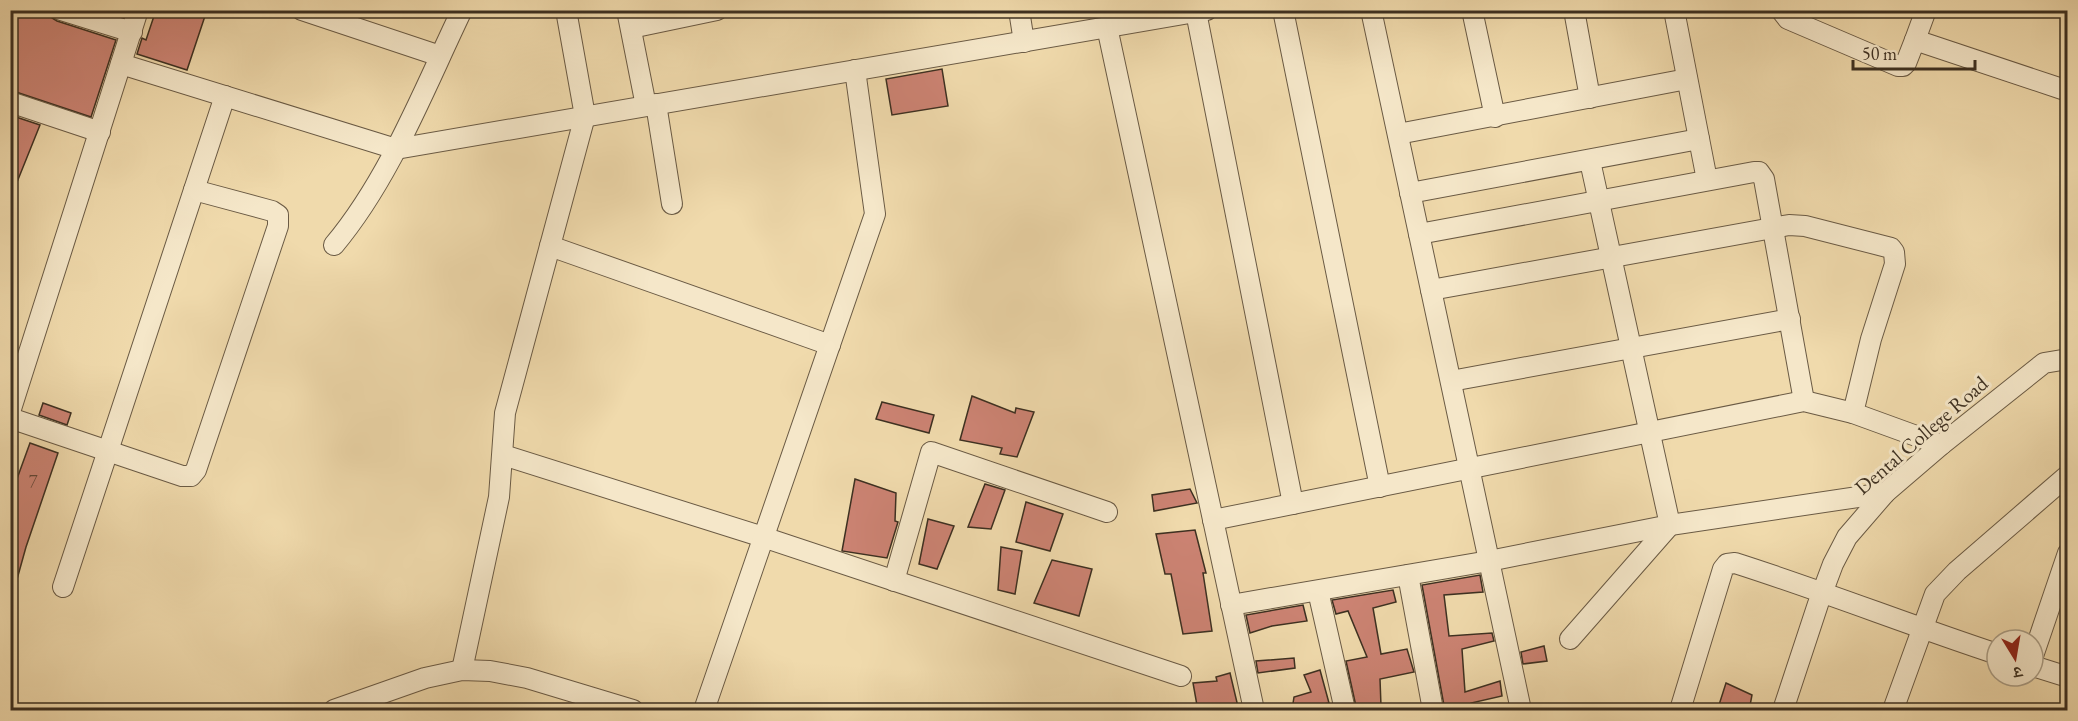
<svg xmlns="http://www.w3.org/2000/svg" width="2078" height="721" viewBox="0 0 2078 721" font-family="'EB Garamond','Noto Serif Devanagari',serif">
	<rect width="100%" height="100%" fill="#f0daac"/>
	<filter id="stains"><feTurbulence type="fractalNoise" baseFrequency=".00333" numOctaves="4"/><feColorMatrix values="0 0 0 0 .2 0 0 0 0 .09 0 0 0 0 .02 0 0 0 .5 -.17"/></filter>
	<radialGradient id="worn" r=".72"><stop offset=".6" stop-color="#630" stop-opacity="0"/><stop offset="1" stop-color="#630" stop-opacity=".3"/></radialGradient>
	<g fill="#cc8373" stroke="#3d3021" stroke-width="1.5">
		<path d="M10 10H49L52 18 57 21 116 40 91 117 10 90Z"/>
		<path d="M156 10H207L187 70 137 54 142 38 146 40Z"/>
		<path d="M942 69 948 106 892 115 886 79Z"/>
		<path d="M10 115 40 125 11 197H10Z"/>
		<path d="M972 396 1015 413 1016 408 1034 412 1017 457 1000 454 1002 448 960 440Z"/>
		<path d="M882 402 934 415 929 433 876 419Z"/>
		<path d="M43 403 71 413 67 425 39 415Z"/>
		<path d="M30 443 58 453 26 547 14 590 10 589V498Z"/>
		<path d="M855 479 896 493 895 521 898 522 887 558 842 551Z"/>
		<path d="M985 484 1005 490 991 529 968 527Z"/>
		<path d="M1190 489 1197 503 1154 511 1152 495Z"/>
		<path d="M1026 502 1063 514 1050 551 1016 542Z"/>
		<path d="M928 519 954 526 937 569 919 564Z"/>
		<path d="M1195 530 1206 573H1203L1212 631 1183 634 1171 574H1165L1156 534Z"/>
		<path d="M1001 547 1022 551 1015 594 998 590Z"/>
		<path d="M1052 560 1092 569 1079 616 1034 603Z"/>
		<path d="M1480 575 1483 592 1444 595 1449 636 1492 633 1494 641 1462 649 1465 692 1500 681 1502 696 1471 703V711H1445L1422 585Z"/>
		<path d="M1393 590 1396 602 1373 608 1381 654 1407 649 1414 672 1380 679 1381 706 1357 711 1346 661 1367 657 1348 611 1336 614 1332 600Z"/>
		<path d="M1303 605 1307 621 1272 626 1250 633 1246 615Z"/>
		<path d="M1544 646 1547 661 1523 664 1521 652Z"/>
		<path d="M1294 658 1295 668 1258 673 1256 661Z"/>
		<path d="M1320 670 1329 703 1292 710 1294 697 1311 692 1304 675Z"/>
		<path d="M1230 673 1239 711H1198L1193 683 1217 681 1216 677Z"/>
		<path d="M1726 683 1752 695 1749 711H1726L1718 708Z"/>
	</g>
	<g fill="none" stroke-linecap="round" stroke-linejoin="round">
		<defs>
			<g id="minor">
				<path d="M61 10 132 32"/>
				<path d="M302 10 440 56"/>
				<path d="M627 10 646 106"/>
				<path d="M1019 10 1024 42"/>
				<path d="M1283 10 1380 487"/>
				<path d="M1371 10 1521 710"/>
				<path d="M1472 10 1495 117"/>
				<path d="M1574 10 1590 98"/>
				<path d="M1674 10 1707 180"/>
				<path d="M1781 10 1788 19 1898 66H1903L1906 63 1915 40"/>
				<path d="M1926 10 1915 40 2068 91"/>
				<path d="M1196 12 1293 504"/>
				<path d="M1107 27 1254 710"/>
				<path d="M631 28 717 10"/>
				<path d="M121 64 396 149 1207 10"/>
				<path d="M10 102 100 132"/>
				<path d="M656 104 672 204"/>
				<path d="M1398 134 1687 79"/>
				<path d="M1590 161 1670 525"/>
				<path d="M1410 193 1699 139"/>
				<path d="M1419 234 1754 172H1759L1764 179 1804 401"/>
				<path d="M334 245C390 178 424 89 462 10"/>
				<path d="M550 246 830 345"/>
				<path d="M1431 290 1789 225 1805 226 1891 248 1894 252 1895 264 1871 339 1853 413"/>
				<path d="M1451 381 1790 319"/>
				<path d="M10 412 138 10"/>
				<path d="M10 418 182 476H191L196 470 278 226V215L272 211 194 190"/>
				<path d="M503 455 763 537 1181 676"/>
				<path d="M1213 520 1804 401 1853 413 1941 445"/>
				<path d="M1408 575 1433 710"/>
				<path d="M894 581 931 452 1107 512"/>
				<path d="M63 587 225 96"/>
				<path d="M1318 591 1345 710"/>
				<path d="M1231 605 1489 561 1670 525 1885 493"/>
				<path d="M1570 639 1670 525"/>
				<path d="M2033 656 2068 553"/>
				<path d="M2033 666 2068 677"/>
				<path d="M462 670 499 497 505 413 585 116 566 10"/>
				<path d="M334 710 425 678 462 670 490 671 527 678 633 710"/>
				<path d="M704 710 875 214 855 70"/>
				<path d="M1680 710 1723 569 1727 564 1735 563C1823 591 1909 625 1997 654"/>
				<path d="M1783 710 1818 604 1833 564 1847 537 1885 493 1941 445 2044 363 2068 359"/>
				<path d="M1893 710 1935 594 1957 571 2068 475"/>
			</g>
		</defs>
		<use href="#minor" stroke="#6a5a44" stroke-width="22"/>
		<use href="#minor" stroke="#f5e7c9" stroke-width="20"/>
	</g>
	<g text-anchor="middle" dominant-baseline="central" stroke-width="6" stroke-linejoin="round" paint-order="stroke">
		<g font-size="18" fill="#614536">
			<text x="33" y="481">7</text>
		</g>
		<g font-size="21" fill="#3d3021" stroke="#f5e7c9">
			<text transform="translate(1921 435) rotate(-41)">Dental College Road</text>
		</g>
	</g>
	<rect width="2078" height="721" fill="none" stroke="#f0daac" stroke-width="36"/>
	<rect x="12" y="12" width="2054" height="697" fill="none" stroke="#3d3021" stroke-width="3"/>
	<rect x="18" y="18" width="2042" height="685" fill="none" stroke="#3d3021" stroke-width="1.5"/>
	<g transform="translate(2015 658) rotate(169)"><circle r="28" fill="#f5e7c9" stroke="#ab9e86" stroke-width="1.5"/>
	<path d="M0-4.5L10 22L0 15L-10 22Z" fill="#8f2418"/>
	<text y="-9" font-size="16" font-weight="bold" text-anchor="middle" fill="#3d3021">उ</text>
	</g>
	<path d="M1853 60v9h122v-9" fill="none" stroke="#3d3021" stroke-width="3"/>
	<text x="1862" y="60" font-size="18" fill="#3d3021" stroke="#f5e7c9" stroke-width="4.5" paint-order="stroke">50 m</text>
	<rect width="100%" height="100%" filter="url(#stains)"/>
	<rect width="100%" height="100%" fill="url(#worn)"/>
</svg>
